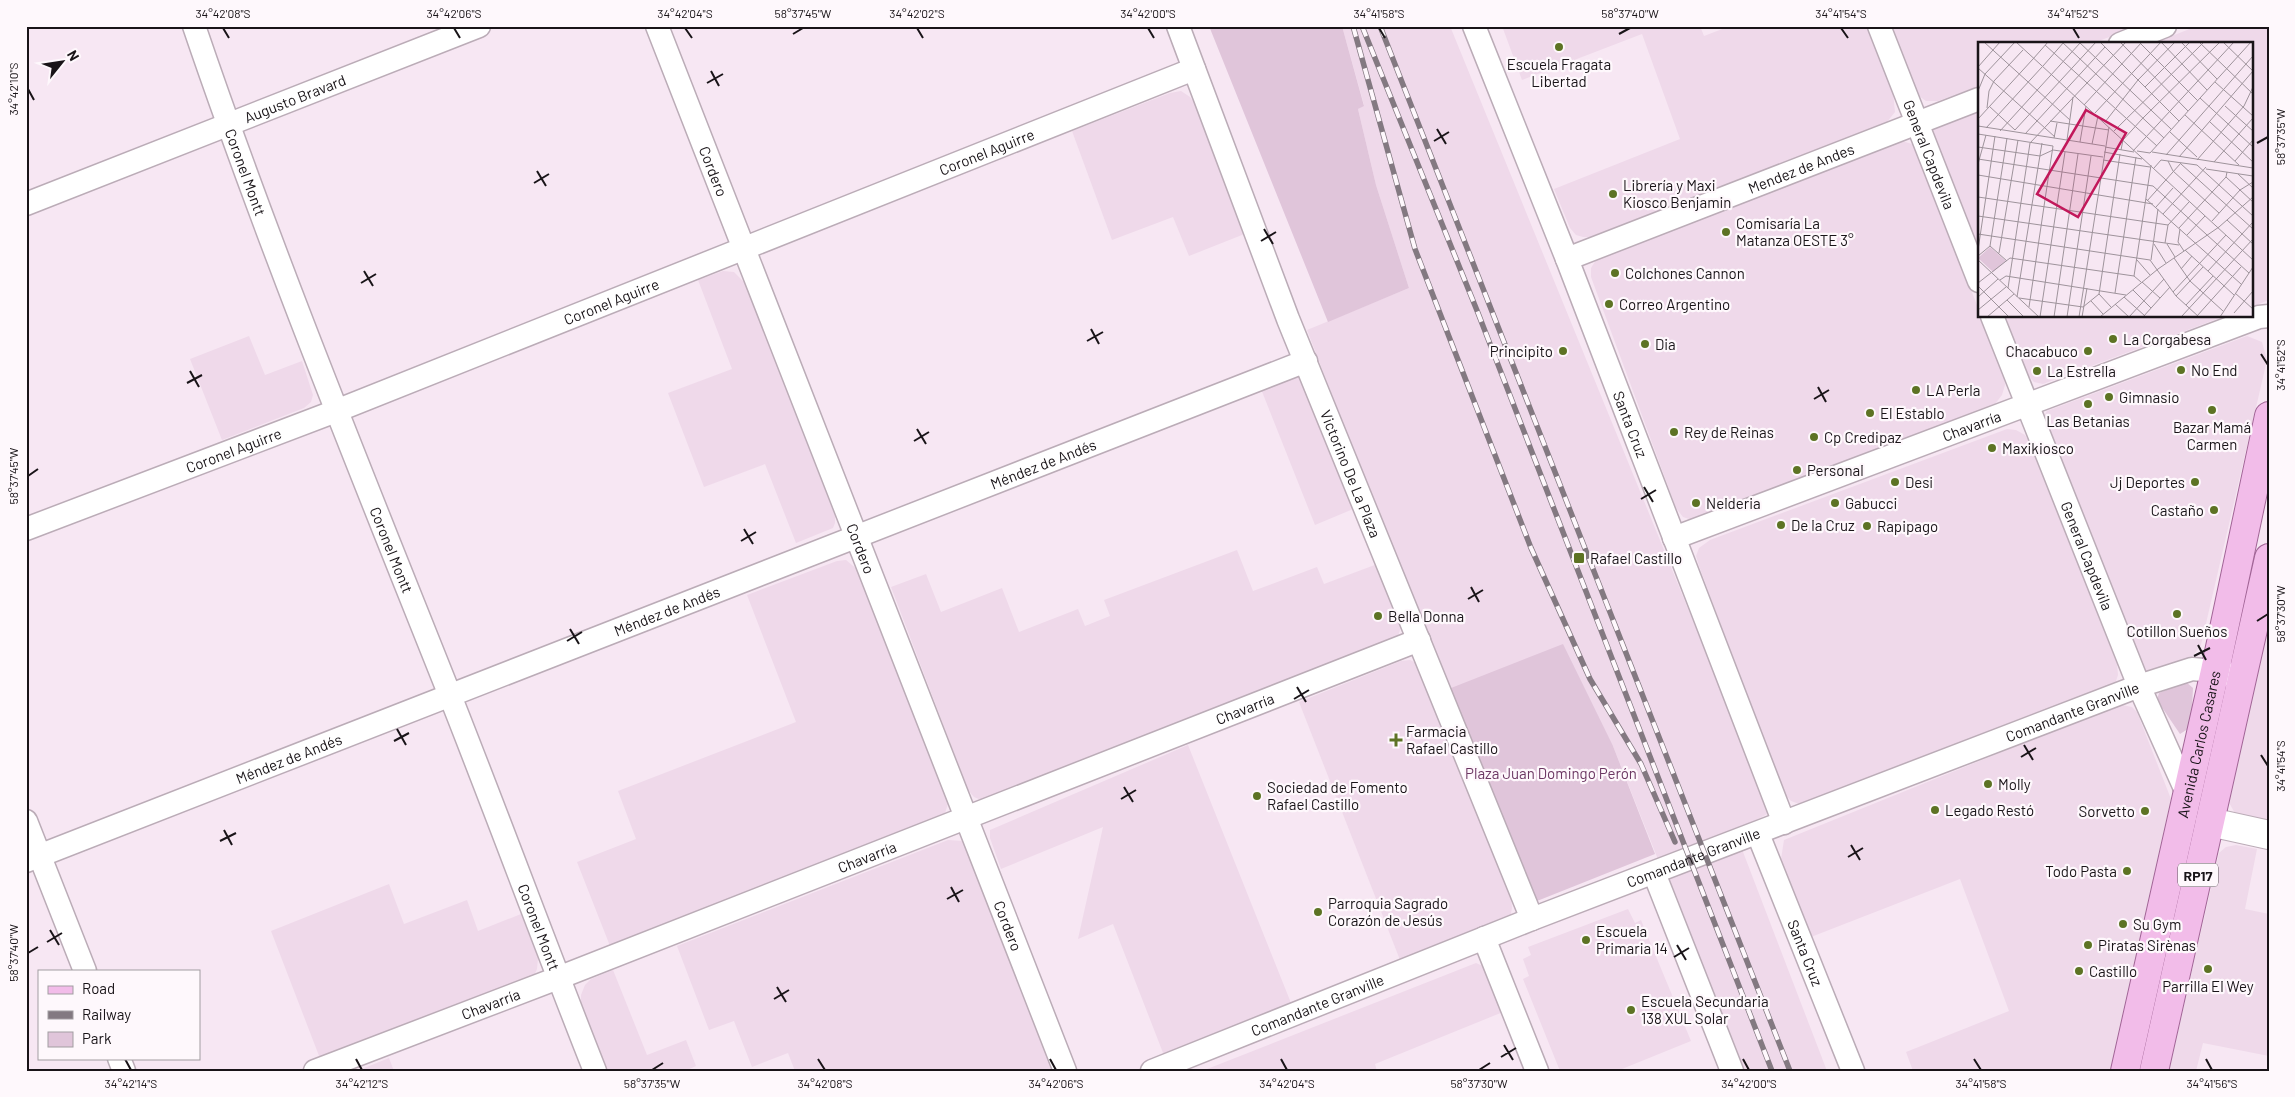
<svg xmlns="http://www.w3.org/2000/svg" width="2295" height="1097" viewBox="0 0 2295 1097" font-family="Barlow,sans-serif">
	<rect width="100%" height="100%" fill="#f7e7f3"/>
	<g fill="#efd9ea">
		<path d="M1342 26H1450L1771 812 1735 831 1827 1071H1742L1613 746 1446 690 1307 330 1409 288 1376 185 1358 109 1364 105Z"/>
		<path d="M1502 26H1700L1704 36 1730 26H1867L1893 92 1895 112 1887 122 1590 237H1583L1576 235 1570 228 1554 189 1680 139 1642 34 1522 80Z"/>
		<path d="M1891 26H2138L2091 44H1979V86L1938 101H1926L1919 96Z"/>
		<path d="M2197 26H2269V300L2251 307V44H2152Z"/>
		<path d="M1181 91 1190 97 1197 107 1247 233 1189 256 1173 217 1112 240 1072 131 1170 93Z"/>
		<path d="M1979 110V251L1933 131 1938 126Z"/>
		<path d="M1902 141 1912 144 1915 149 1979 310V316H1981L2004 374 2005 385 2002 395 1995 404 1702 519 1692 520 1683 517 1676 508 1591 277V268L1596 260 1892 143Z"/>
		<path d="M723 271 734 272 745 283 835 516V523L833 528 796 543 765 464 704 487 668 393 732 369 698 280Z"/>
		<path d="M2004 316H2225L2043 384 2034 382 2027 374Z"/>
		<path d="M249 336 265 375 302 361 313 395 311 402 304 408 222 440 190 359Z"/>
		<path d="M2247 336 2262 342 2267 360 2201 645 2191 658 2156 672 2147 673 2141 668 2044 416 2047 411Z"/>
		<path d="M1297 377 1303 378 1358 507 1315 525 1261 389Z"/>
		<path d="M2007 429 2016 430 2025 435 2030 442 2117 664 2118 675 2115 684 1802 805 1791 801 1782 791 1699 566 1696 556 1699 548 1710 540Z"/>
		<path d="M1237 550 1253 591 1317 567 1324 584 1380 563 1401 627 1398 636 1392 642 990 799 981 800 974 797 968 790 891 587 926 574 941 612 1002 588 1019 632 1078 609 1085 626 1110 616 1104 600Z"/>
		<path d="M846 560 858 570 948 794V804L945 813 938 820 610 946 577 862 636 839 618 791 796 722 747 595 837 561Z"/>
		<path d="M2269 618V823L2236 815 2227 799Z"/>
		<path d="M1410 660 1418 664 1511 897 1512 908 1510 919 1402 965 1299 702 1401 661Z"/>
		<path d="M2122 705 2132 707 2137 712 2171 799 2111 1071H1913L1906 1052 2009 1011 1960 879 1811 937 1781 859 1784 840 2113 707Z"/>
		<path d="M1188 745 1293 1008 1165 1058 1113 924 1078 939 1103 827 1001 869 990 838V830Z"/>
		<path d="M948 840 963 841 1056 1071H795L788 1053 752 1067 734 1021 709 1030 677 946Z"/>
		<path d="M2236 845 2257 849 2245 909 2269 914V1056L2203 1043 2196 1071H2169L2219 853 2226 847Z"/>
		<path d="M389 884 404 924 467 900 478 931 521 914 538 958 537 969 534 976 321 1061 271 931Z"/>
		<path d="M1628 909 1635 923 1641 920 1691 1041 1617 1071H1560L1523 979 1529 976 1523 959 1531 955 1528 947Z"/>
		<path d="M1476 963 1485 967 1503 1012 1375 1064 1377 1071H1202Z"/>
		<path d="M613 970 647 1055 686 1040 696 1066 685 1071H607L581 1005V995L585 985 591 979Z"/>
		<path d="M389 1058 394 1071H357Z"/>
	</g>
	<g fill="#e0c5da">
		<path d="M1209 26H1342L1364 106 1358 109 1376 185 1409 288 1328 322Z"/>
		<path d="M1563 644 1613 746 1655 854 1532 903 1446 690Z"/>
		<path d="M2186 682 2193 688 2191 727 2180 734 2157 700 2159 693Z"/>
	</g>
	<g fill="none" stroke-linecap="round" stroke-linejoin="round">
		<defs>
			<g id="minor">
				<path id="s1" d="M194 26C271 252 361 472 449 693 499 819 545 945 595 1071"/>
				<path id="s2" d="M657 26 1065 1071"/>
				<path id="s3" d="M1178 26 1288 319 1532 919"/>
				<path id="s4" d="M1474 26 1567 259 1784 823"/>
				<path id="s5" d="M1879 26 1979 281"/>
				<path d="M2120 44 2165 26"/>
				<path id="s6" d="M26 204 479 26"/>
				<path id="s7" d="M1567 259 1979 99"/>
				<path id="s8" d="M1992 316 2139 686 2187 793"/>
				<path id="s9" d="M26 529 336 411 1194 69"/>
				<path id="s10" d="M1674 538 2259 317 2269 316"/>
				<path d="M26 821 85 971"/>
				<path id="s11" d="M1758 834 1853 1071"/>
				<path id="s12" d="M26 861 1306 361"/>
				<path d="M1654 873 1732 1071"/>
				<path d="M1484 938 1537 1071"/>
				<path d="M119 1058 124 1071"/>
				<path id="s13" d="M315 1071 558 978 1419 640"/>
				<path id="s14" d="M1152 1071 1532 919 2139 686 2192 669 2215 671 2231 675"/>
			</g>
			<path id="tertiary" d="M2210 822 2269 835"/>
			<g id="primary">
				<path id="s15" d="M2125 1071 2215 671 2269 416"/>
				<path d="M2154 1071 2269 558"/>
			</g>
		</defs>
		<use href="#minor" stroke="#bbacb7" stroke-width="25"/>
		<use href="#tertiary" stroke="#bbacb7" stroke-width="30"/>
		<use href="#primary" stroke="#a16596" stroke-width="30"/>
		<use href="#minor" stroke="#fff" stroke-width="22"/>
		<use href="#tertiary" stroke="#fff" stroke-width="28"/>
		<use href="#primary" stroke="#f2bce9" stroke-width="28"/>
		<defs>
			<g id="rail">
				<path d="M1353 26 1415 249 1531 548 1590 679 1641 764 1675 842"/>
				<path d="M1362 26 1478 313 1772 1071"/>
				<path d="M1380 26 1790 1071"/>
			</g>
		</defs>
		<use href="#rail" stroke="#837981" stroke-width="5.5"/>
		<use href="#rail" stroke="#fef8fc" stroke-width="4" stroke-dasharray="11" stroke-linecap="butt"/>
	</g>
	<path fill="none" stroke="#191418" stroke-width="2" d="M223 28 229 38M454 28 460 38M685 28 692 38M917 28 923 38M1148 28 1154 38M1379 28 1385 38M1841 28 1848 38M2073 28 2079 38M793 34 803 28M1619 34 1630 28M711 71 719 86M707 83 723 74M28 89 34 100M1437 129 1446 144M1434 141 1449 132M2257 143 2268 137M537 171 546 186M534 183 549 174M1264 229 1273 244M1261 241 1276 232M364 271 373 286M361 283 376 274M1091 329 1099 344M1087 341 1103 332M2261 354 2268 365M190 371 199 387M187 383 202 375M1818 387 1826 402M1814 399 1829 390M917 429 926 444M914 441 929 432M28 476 38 469M1644 487 1653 502M1641 499 1656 490M744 529 753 544M741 541 756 532M1471 587 1479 602M1468 599 1483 590M2257 621 2268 614M570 629 579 644M567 641 582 632M2198 645 2206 660M2194 656 2210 648M1297 687 1306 702M1294 699 1309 690M397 729 406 745M394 741 409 733M2024 745 2033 760M2261 755 2268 766M2021 757 2036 748M1124 787 1133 802M1121 799 1136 790M224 830 232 845M220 841 236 833M1851 845 1860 860M1848 857 1863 848M951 887 959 902M947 899 963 890M50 930 59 945M47 942 62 933M1677 945 1686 960M28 953 38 947M1674 957 1689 948M777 987 786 1002M774 999 789 990M1504 1045 1513 1060M1501 1057 1516 1048M125 1059 131 1070M356 1059 362 1070M818 1059 825 1070M1050 1059 1056 1070M1281 1059 1287 1070M1743 1059 1749 1070M1974 1059 1981 1070M2206 1059 2212 1070M652 1070 663 1063M1479 1070 1490 1063"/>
	<g fill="#5d7324" stroke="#fef8fc" stroke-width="2">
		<circle cx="1559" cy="47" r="5"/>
		<circle cx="1613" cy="194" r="5"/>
		<circle cx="1726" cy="232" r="5"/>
		<circle cx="1615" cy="273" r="5"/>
		<circle cx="1609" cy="304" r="5"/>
		<circle cx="2113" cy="339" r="5"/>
		<circle cx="1645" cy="344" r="5"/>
		<circle cx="1563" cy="351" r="5"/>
		<circle cx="2088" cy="351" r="5"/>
		<circle cx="2181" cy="370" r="5"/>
		<circle cx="2037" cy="371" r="5"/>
		<circle cx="1916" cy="390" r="5"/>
		<circle cx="2109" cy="397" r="5"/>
		<circle cx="2088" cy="404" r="5"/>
		<circle cx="2212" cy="410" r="5"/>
		<circle cx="1870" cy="413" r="5"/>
		<circle cx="1674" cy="432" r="5"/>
		<circle cx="1814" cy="437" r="5"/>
		<circle cx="1992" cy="448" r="5"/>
		<circle cx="1797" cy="470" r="5"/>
		<circle cx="1895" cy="482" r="5"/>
		<circle cx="2195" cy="482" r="5"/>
		<circle cx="1696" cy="503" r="5"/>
		<circle cx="1835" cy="503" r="5"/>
		<circle cx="2214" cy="510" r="5"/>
		<circle cx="1781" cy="525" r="5"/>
		<circle cx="1867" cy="526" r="5"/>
		<rect x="1573" y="552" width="12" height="12" rx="2.5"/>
		<circle cx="2177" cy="614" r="5"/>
		<circle cx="1378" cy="616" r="5"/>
		<path d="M1393.5 732.5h5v5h5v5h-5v5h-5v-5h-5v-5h5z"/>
		<circle cx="1988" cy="784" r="5"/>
		<circle cx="1257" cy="796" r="5"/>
		<circle cx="1935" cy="810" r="5"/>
		<circle cx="2145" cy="811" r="5"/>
		<circle cx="2127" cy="871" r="5"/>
		<circle cx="1318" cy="912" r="5"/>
		<circle cx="2123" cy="924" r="5"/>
		<circle cx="1586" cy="940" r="5"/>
		<circle cx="2088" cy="945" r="5"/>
		<circle cx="2208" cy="969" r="5"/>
		<circle cx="2079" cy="971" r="5"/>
		<circle cx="1631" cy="1010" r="5"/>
	</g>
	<g text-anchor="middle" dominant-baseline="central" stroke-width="4.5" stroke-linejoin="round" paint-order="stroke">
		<rect fill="#fef8fc" stroke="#5e585c" stroke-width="1" x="2178" y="863.5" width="40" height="23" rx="4"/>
		<g font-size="14" font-weight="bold" fill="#191418">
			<text x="2198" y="875">RP17</text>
		</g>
		<g font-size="15" fill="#191418" stroke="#fef8fc" text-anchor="start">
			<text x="1559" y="64" text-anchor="middle">Escuela Fragata<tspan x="1559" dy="17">Libertad</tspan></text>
			<text x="1623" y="185">Librería y Maxi<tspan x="1623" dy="17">Kiosco Benjamin</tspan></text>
			<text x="1736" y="223">Comisaría La<tspan x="1736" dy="17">Matanza OESTE 3°</tspan></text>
			<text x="1625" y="273">Colchones Cannon</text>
			<text x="1619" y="304">Correo Argentino</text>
			<text x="2123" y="339">La Corgabesa</text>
			<text x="1655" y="344">Dia</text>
			<text x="1553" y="351" text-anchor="end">Principito</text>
			<text x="2078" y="351" text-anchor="end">Chacabuco</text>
			<text x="2191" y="370">No End</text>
			<text x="2047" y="371">La Estrella</text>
			<text x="1926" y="390">LA Perla</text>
			<text x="2119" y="397">Gimnasio</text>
			<text x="1880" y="413">El Establo</text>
			<text x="2088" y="421" text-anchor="middle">Las Betanias</text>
			<text x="2212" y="427" text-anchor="middle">Bazar Mamá<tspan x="2212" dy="17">Carmen</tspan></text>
			<text x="1684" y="432">Rey de Reinas</text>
			<text x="1824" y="437">Cp Credipaz</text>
			<text x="2002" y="448">Maxikiosco</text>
			<text x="1807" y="470">Personal</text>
			<text x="1905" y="482">Desi</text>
			<text x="2185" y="482" text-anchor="end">Jj Deportes</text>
			<text x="1706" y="503">Nelderia</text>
			<text x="1845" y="503">Gabucci</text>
			<text x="2204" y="510" text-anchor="end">Castaño</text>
			<text x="1791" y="525">De la Cruz</text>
			<text x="1877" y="526">Rapipago</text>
			<text x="1590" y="558">Rafael Castillo</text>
			<text x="1388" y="616">Bella Donna</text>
			<text x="2177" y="631" text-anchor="middle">Cotillon Sueños</text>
			<text x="1406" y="731">Farmacia<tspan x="1406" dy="17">Rafael Castillo</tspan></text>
			<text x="1998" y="784">Molly</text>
			<text x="1267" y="787">Sociedad de Fomento<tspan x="1267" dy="17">Rafael Castillo</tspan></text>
			<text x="1945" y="810">Legado Restó</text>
			<text x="2135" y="811" text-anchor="end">Sorvetto</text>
			<text x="2117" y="871" text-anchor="end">Todo Pasta</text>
			<text x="1328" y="903">Parroquia Sagrado<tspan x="1328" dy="17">Corazón de Jesús</tspan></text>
			<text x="2133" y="924">Su Gym</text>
			<text x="1596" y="931">Escuela<tspan x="1596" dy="17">Primaria 14</tspan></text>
			<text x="2098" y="945">Piratas Sirènas</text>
			<text x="2089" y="971">Castillo</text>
			<text x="2208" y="986" text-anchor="middle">Parrilla El Wey</text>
			<text x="1641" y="1001">Escuela Secundaria<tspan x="1641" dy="17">138 XUL Solar</tspan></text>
		</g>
		<g font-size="15" fill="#191418" stroke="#fef8fc">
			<text stroke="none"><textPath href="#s6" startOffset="289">Augusto Bravard</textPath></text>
			<text stroke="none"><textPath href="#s9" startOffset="1032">Coronel Aguirre</textPath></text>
			<text stroke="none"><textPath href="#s5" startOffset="138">General Capdevila</textPath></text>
			<text stroke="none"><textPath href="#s7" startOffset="251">Mendez de Andes</textPath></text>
			<text stroke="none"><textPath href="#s2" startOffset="156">Cordero</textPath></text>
			<text stroke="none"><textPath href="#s1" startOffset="155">Coronel Montt</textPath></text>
			<text stroke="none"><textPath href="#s9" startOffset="628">Coronel Aguirre</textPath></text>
			<text stroke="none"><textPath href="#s4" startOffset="428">Santa Cruz</textPath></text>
			<text stroke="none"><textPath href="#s10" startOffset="318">Chavarría</textPath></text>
			<text stroke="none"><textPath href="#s9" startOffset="222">Coronel Aguirre</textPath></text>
			<text stroke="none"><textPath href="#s12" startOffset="1092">Méndez de Andés</textPath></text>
			<text stroke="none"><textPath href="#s3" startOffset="480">Victorino De La Plaza</textPath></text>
			<text stroke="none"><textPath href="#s2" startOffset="561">Cordero</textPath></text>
			<text stroke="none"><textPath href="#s1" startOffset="560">Coronel Montt</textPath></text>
			<text stroke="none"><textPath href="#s8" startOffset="258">General Capdevila</textPath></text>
			<text stroke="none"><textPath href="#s12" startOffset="688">Méndez de Andés</textPath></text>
			<text stroke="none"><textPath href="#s13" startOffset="998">Chavarría</textPath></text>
			<text stroke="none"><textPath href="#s14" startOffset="988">Comandante Granville</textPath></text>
			<text stroke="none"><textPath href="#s15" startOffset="335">Avenida Carlos Casares</textPath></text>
			<text stroke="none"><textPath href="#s12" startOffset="282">Méndez de Andés</textPath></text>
			<text stroke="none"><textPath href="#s13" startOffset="592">Chavarría</textPath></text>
			<text stroke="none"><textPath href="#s14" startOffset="582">Comandante Granville</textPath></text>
			<text stroke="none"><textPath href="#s2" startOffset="966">Cordero</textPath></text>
			<text stroke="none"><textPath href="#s1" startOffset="965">Coronel Montt</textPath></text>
			<text stroke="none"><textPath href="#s11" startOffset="128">Santa Cruz</textPath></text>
			<text stroke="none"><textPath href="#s13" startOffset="188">Chavarría</textPath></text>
			<text stroke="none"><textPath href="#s14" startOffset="178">Comandante Granville</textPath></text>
		</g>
		<g font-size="15" fill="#6c3763" stroke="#fef8fc">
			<text x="1551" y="773">Plaza Juan Domingo Perón</text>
		</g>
	</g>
	<g transform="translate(1978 42)">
		<rect width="275" height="275" fill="#f7e7f3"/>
		<path d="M12 205 28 219 15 230 0 216Z" fill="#e0c5da"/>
		<path fill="none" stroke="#9e939b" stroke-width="1" d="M6 0 92 78M38 0 275 218M84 0 186 96M101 0 193 87M122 0 201 79M142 0 210 69M183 0 229 48M203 0 239 37M221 0 275 52M245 0 275 29M162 1 220 59M67 3 179 104M55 17 70 0M65 24 86 0M0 25 22 0M0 26 77 95M237 40 275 74M167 45 212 0M0 49 7 32 37 0M222 56 275 105M106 63 164 0M11 64 37 88M247 64 275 89M9 66 11 49 16 39 45 8M117 71 183 0M207 73 261 123M0 77 55 17M72 79 131 88M127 80 160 38 197 0M232 80 275 120M0 84 127 104M8 86 64 25M37 88 118 0M22 89 102 1M136 89 226 0M192 90 219 115M0 92 75 104 51 265M47 92 127 5M76 96 79 81M89 98 95 55M102 100 108 64M114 102 120 74M0 105 62 114 75 108 125 115M127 105 156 110M143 108 145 98 164 77 242 0M155 109 256 0M159 109 172 111 273 0M126 110 164 117M174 110 275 126M188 113 275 14M201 115 275 29M0 117 175 144 271 231M125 118 172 125M219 118 266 64 275 45M190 119 195 129 241 171M257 119 275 98M236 120 275 76M0 122 8 93M203 122 275 187M176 126 183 118 219 123 275 174M228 127 275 134M260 132 275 146M0 133 175 162M248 135 275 160M0 155 190 183M168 157 263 242M169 159 203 121M178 165 195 146M185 172 228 125M0 174 201 203M249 178 275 202M234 179 262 148 275 140M201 186 248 135 249 130M202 187 200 200 206 209M0 192 172 218 198 254 221 275M209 193 227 174M187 201 190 183 211 160M176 202 188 221M189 202 197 215M12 204 29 219M0 208 17 94M207 208 256 253M21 211 40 98M0 214 12 204 29 96M196 216 212 239 245 269M0 218 61 275M159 218 172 233M173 218 180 167M203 227 214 214M230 229 275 180M156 234 173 123M22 238 28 234 148 253M164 240 182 256M0 241 32 216 156 234 163 240M0 244 31 275M30 246 52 101 148 0M155 248 173 266M195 250 248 193M137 251 158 115M257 251 275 267M121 252 133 265M198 254 225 225M0 255 20 237M39 255 64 101M146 255 167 274M41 256 105 265 121 252 142 112M29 258 46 275M113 259 125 272M137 262 151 275M208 263 235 234M0 268 28 245M256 271 275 249M204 274 275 197M219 274 263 225M9 275 36 252M62 275 87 110M76 275 100 112M89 275 113 114M101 275 131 85M104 275 109 246M122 275 180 227 241 185 275 155M151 275 186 237M165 275 192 245M242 275 275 225"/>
		<path fill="#c2185b" fill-opacity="0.15" stroke="#c2185b" stroke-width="2.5" d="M108 68 148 91 100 175 59 152Z"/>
		<rect width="275" height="275" fill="none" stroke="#191418" stroke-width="2.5"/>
	</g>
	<rect width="2295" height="1097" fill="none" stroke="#fef8fc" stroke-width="55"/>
	<rect x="38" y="970" width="162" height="90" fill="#fef8fc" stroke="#a29da1"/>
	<rect x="48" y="986" width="25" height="8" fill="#f2bce9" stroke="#a29da1"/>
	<text x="82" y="994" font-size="15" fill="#191418">Road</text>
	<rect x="48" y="1011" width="25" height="8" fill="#837981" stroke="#a29da1"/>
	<text x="82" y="1020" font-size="15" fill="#191418">Railway</text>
	<rect x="48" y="1032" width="25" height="15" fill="#e0c5da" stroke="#a29da1"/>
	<text x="82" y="1044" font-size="15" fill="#191418">Park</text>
	<g transform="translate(62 62) rotate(60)" stroke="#fef8fc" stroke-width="4" paint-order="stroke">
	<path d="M0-4L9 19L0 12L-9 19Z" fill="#191418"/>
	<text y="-8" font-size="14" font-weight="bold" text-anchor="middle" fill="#191418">N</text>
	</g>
	<rect x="28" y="28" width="2240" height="1042" fill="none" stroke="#191418" stroke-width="2"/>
	<g font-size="12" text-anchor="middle" fill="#191418">
		<text x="223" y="18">34°42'08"S</text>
		<text x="454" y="18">34°42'06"S</text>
		<text x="685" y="18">34°42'04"S</text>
		<text x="803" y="18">58°37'45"W</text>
		<text x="917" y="18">34°42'02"S</text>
		<text x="1148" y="18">34°42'00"S</text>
		<text x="1379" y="18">34°41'58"S</text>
		<text x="1630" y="18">58°37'40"W</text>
		<text x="1841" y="18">34°41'54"S</text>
		<text x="2073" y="18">34°41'52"S</text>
		<text transform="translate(14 89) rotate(-90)" y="4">34°42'10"S</text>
		<text transform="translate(2281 137) rotate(-90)" y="4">58°37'35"W</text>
		<text transform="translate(2281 365) rotate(-90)" y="4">34°41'52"S</text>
		<text transform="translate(14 476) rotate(-90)" y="4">58°37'45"W</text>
		<text transform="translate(2281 614) rotate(-90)" y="4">58°37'30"W</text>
		<text transform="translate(2281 766) rotate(-90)" y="4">34°41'54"S</text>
		<text transform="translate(14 953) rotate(-90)" y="4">58°37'40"W</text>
		<text x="131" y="1088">34°42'14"S</text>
		<text x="362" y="1088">34°42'12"S</text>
		<text x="652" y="1088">58°37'35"W</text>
		<text x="825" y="1088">34°42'08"S</text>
		<text x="1056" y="1088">34°42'06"S</text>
		<text x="1287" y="1088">34°42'04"S</text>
		<text x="1479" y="1088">58°37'30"W</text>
		<text x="1749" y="1088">34°42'00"S</text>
		<text x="1981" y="1088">34°41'58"S</text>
		<text x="2212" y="1088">34°41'56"S</text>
	</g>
</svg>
